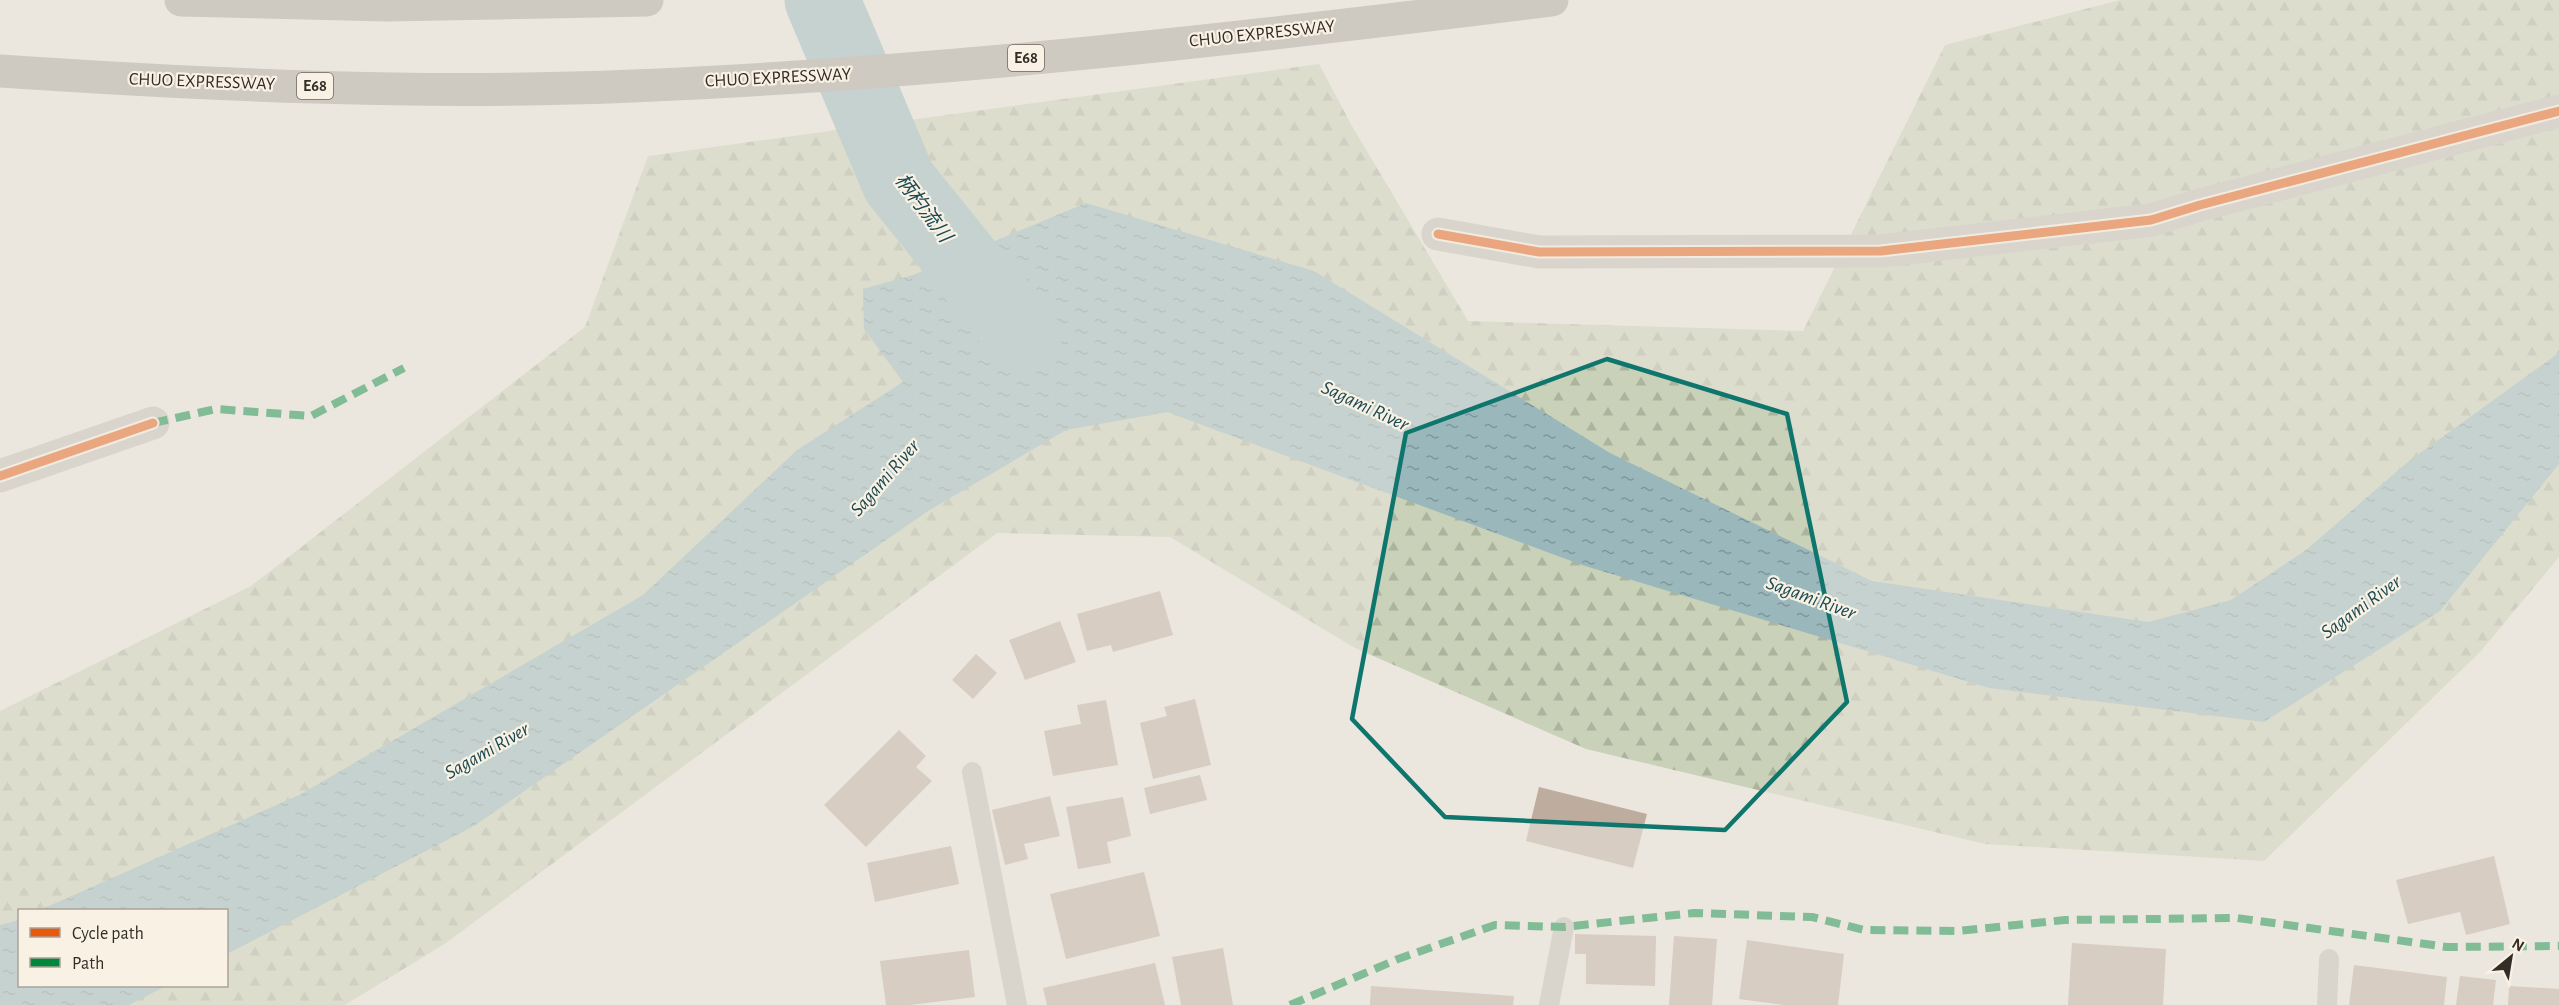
<svg xmlns="http://www.w3.org/2000/svg" width="2559" height="1005" viewBox="0 0 2559 1005" font-family="'Alegreya Sans','Noto Sans JP',sans-serif">
	<defs>
		<pattern id="forest-firs" width="22" height="20" patternUnits="userSpaceOnUse" patternTransform="scale(1.5)"><rect width="22" height="20" fill="#c9d1b8"/><path d="M5 1l3.5 6h-7zM16 11l3.5 6h-7z" fill="#adb49e"/></pattern>
		<pattern id="water-ripples" width="26" height="14" patternUnits="userSpaceOnUse" patternTransform="scale(1.5)"><rect width="26" height="14" fill="#9ab8bc"/><path d="M2 4q2-2 4 0t4 0M15 11q2-2 4 0t4 0" fill="none" stroke="#7e9699"/></pattern>
	</defs>
	<rect width="100%" height="100%" fill="#ebe7de"/>
	<path fill="url(#forest-firs)" fill-rule="evenodd" d="M2120 0H2559V557L2481 651 2264 861 1985 844 1586 749 1355 648 1170 537 997 533 446 943 345 1005H0V711L251 586 585 327 648 156 1319 64 1352 126 1468 321 1803 331 1945 45ZM20 910H226V986H20Z"/>
	<g fill="url(#water-ripples)">
		<path d="M1086 203 1314 271 1610 453 1872 581 2148 622 2231 600 2306 550 2409 461 2556 355 2559 349V464L2440 611 2264 722 1989 688 1582 565 1167 412 1066 430 928 511 474 826 227 954 226 910H40L301 794 643 595 797 450 903 382 864 329 863 289 913 275Z"/>
		<path d="M19 920 20 986H166L129 1005H0V925Z"/>
	</g>
	<g fill="none" stroke-linecap="round" stroke-linejoin="round">
		<path stroke="#9ab8bc" stroke-width="75" d="M822 0 899 182 1024 337"/>
	</g>
	<g fill="#bead9f">
		<path d="M1160 591 1173 635 1113 652 1111 645 1087 651 1077 614Z"/>
		<path d="M1060 621 1076 662 1025 680 1009 640Z"/>
		<path d="M976 654 997 673 973 699 952 680Z"/>
		<path d="M1195 699 1211 765 1153 779 1140 723 1167 716 1164 707Z"/>
		<path d="M1106 700 1118 765 1053 776 1044 731 1081 724 1077 705Z"/>
		<path d="M899 730 926 756 916 767 932 781 866 847 824 805Z"/>
		<path d="M1200 775 1207 800 1150 814 1144 788Z"/>
		<path d="M1539 787 1647 814 1633 868 1526 841Z"/>
		<path d="M1050 796 1060 836 1024 844 1028 859 1005 865 992 810Z"/>
		<path d="M1123 797 1131 836 1107 842 1111 863 1078 869 1066 807Z"/>
		<path d="M951 846 959 884 875 902 867 863Z"/>
		<path d="M2494 856 2510 924 2466 935 2460 912 2408 924 2396 880Z"/>
		<path d="M1144 872 1160 936 1066 959 1050 894Z"/>
		<path d="M1575 934 1656 936 1655 986 1586 984V954H1575Z"/>
		<path d="M1674 936 1717 939 1712 1005H1669Z"/>
		<path d="M1747 940 1844 954 1838 1005H1784L1739 999Z"/>
		<path d="M2072 943 2166 949 2163 1005H2068Z"/>
		<path d="M1223 948 1233 1005H1181L1172 957Z"/>
		<path d="M969 950 975 997 910 1005H886L880 961Z"/>
		<path d="M1155 963 1165 1005H1047L1043 988Z"/>
		<path d="M2354 965 2447 977 2444 1005H2349Z"/>
		<path d="M2460 976 2496 980 2493 1005H2456Z"/>
		<path d="M1371 986 1514 996 1513 1005H1370Z"/>
		<path d="M2509 986 2559 989V1005H2508Z"/>
	</g>
	<g fill="none" stroke-linecap="round" stroke-linejoin="round">
		<g stroke="#c3beb7" stroke-width="20">
			<path d="M972 772 1017 1005"/>
			<path d="M1549 1005 1564 927"/>
			<path d="M2327 1005 2329 959"/>
		</g>
		<g stroke="#c3beb7" stroke-width="33">
			<path d="M1438 234 1539 252 1881 251 2151 220 2200 205 2559 111"/>
			<path d="M0 476 153 423"/>
		</g>
		<g stroke="#aaa59d" stroke-width="33">
			<path d="M181 0 387 5 647 0"/>
			<path d="M0 71C210 85 422 95 633 86 941 73 1247 38 1552 0"/>
		</g>
		<g stroke="#00873e" stroke-width="8" stroke-dasharray="15 8" stroke-linecap="butt">
			<path d="M153 423 216 409 311 416 404 368"/>
			<path d="M1290 1005 1398 959 1495 925 1564 927 1694 913 1812 917 1864 930 1958 931 2065 920 2237 918 2447 947 2559 946"/>
		</g>
		<defs>
			<g id="cycleway">
				<path d="M1438 234 1539 252 1881 251 2151 220 2200 205 2559 111"/>
				<path d="M0 476 153 423"/>
			</g>
		</defs>
		<use href="#cycleway" stroke="#f9f2e4" stroke-width="13"/>
		<use href="#cycleway" stroke="#e8590c" stroke-width="9"/>
	</g>
	<path d="M0 0H2559V1005H0ZM1607 359 1787 414 1847 702 1725 830 1445 817 1352 719 1406 433Z" fill="#ebe7de" fill-opacity=".55" fill-rule="evenodd"/>
	<path fill="none" stroke="#0f766e" stroke-width="4.5" stroke-linejoin="round" d="M1607 359 1787 414 1847 702 1725 830 1445 817 1352 719 1406 433Z"/>
	<g text-anchor="middle" dominant-baseline="central" stroke-width="4.5" stroke-linejoin="round" paint-order="stroke">
		<g fill="#f9f2e4" stroke="#6f675f" stroke-width="1.5">
			<rect x="1008" y="45" width="36" height="26" rx="4.5"/>
			<rect x="297" y="73" width="36" height="26" rx="4.5"/>
		</g>
		<g font-size="16" font-weight="bold" fill="#342c26">
			<text x="1026" y="58">E68</text>
			<text x="315" y="86">E68</text>
		</g>
		<g font-size="18" fill="#342c26" stroke="#f9f2e4">
			<text transform="translate(1262 34) rotate(-6)">CHUO EXPRESSWAY</text>
			<text transform="translate(778 78) rotate(-3)">CHUO EXPRESSWAY</text>
			<text transform="translate(202 82) rotate(2)">CHUO EXPRESSWAY</text>
		</g>
		<g font-size="20" font-style="italic" fill="#1c4a54" stroke="#f9f2e4">
			<text transform="translate(923 208) rotate(53)">柄杓流川</text>
			<text transform="translate(1365 406) rotate(25)">Sagami River</text>
			<text transform="translate(885 478) rotate(-49)">Sagami River</text>
			<text transform="translate(1811 598) rotate(20)">Sagami River</text>
			<text transform="translate(2361 607) rotate(-36)">Sagami River</text>
			<text transform="translate(487 751) rotate(-30)">Sagami River</text>
		</g>
	</g>
	<rect x="18" y="909" width="210" height="78" fill="#f9f2e4" stroke="#aaa398" stroke-width="1.5"/>
	<rect x="30" y="928" width="30" height="9" fill="#e8590c" stroke="#aaa398" stroke-width="1.5"/>
	<text x="72" y="939" font-size="18" fill="#342c26">Cycle path</text>
	<rect x="30" y="958" width="30" height="9" fill="#00873e" stroke="#aaa398" stroke-width="1.5"/>
	<text x="72" y="969" font-size="18" fill="#342c26">Path</text>
	<g transform="translate(2511 957) rotate(30)" stroke="#f9f2e4" stroke-width="4.5" paint-order="stroke">
	<path d="M0-4.5L10 22L0 15L-10 22Z" fill="#342c26"/>
	<text y="-9" font-size="16" font-weight="bold" text-anchor="middle" fill="#342c26">N</text>
	</g>
</svg>
